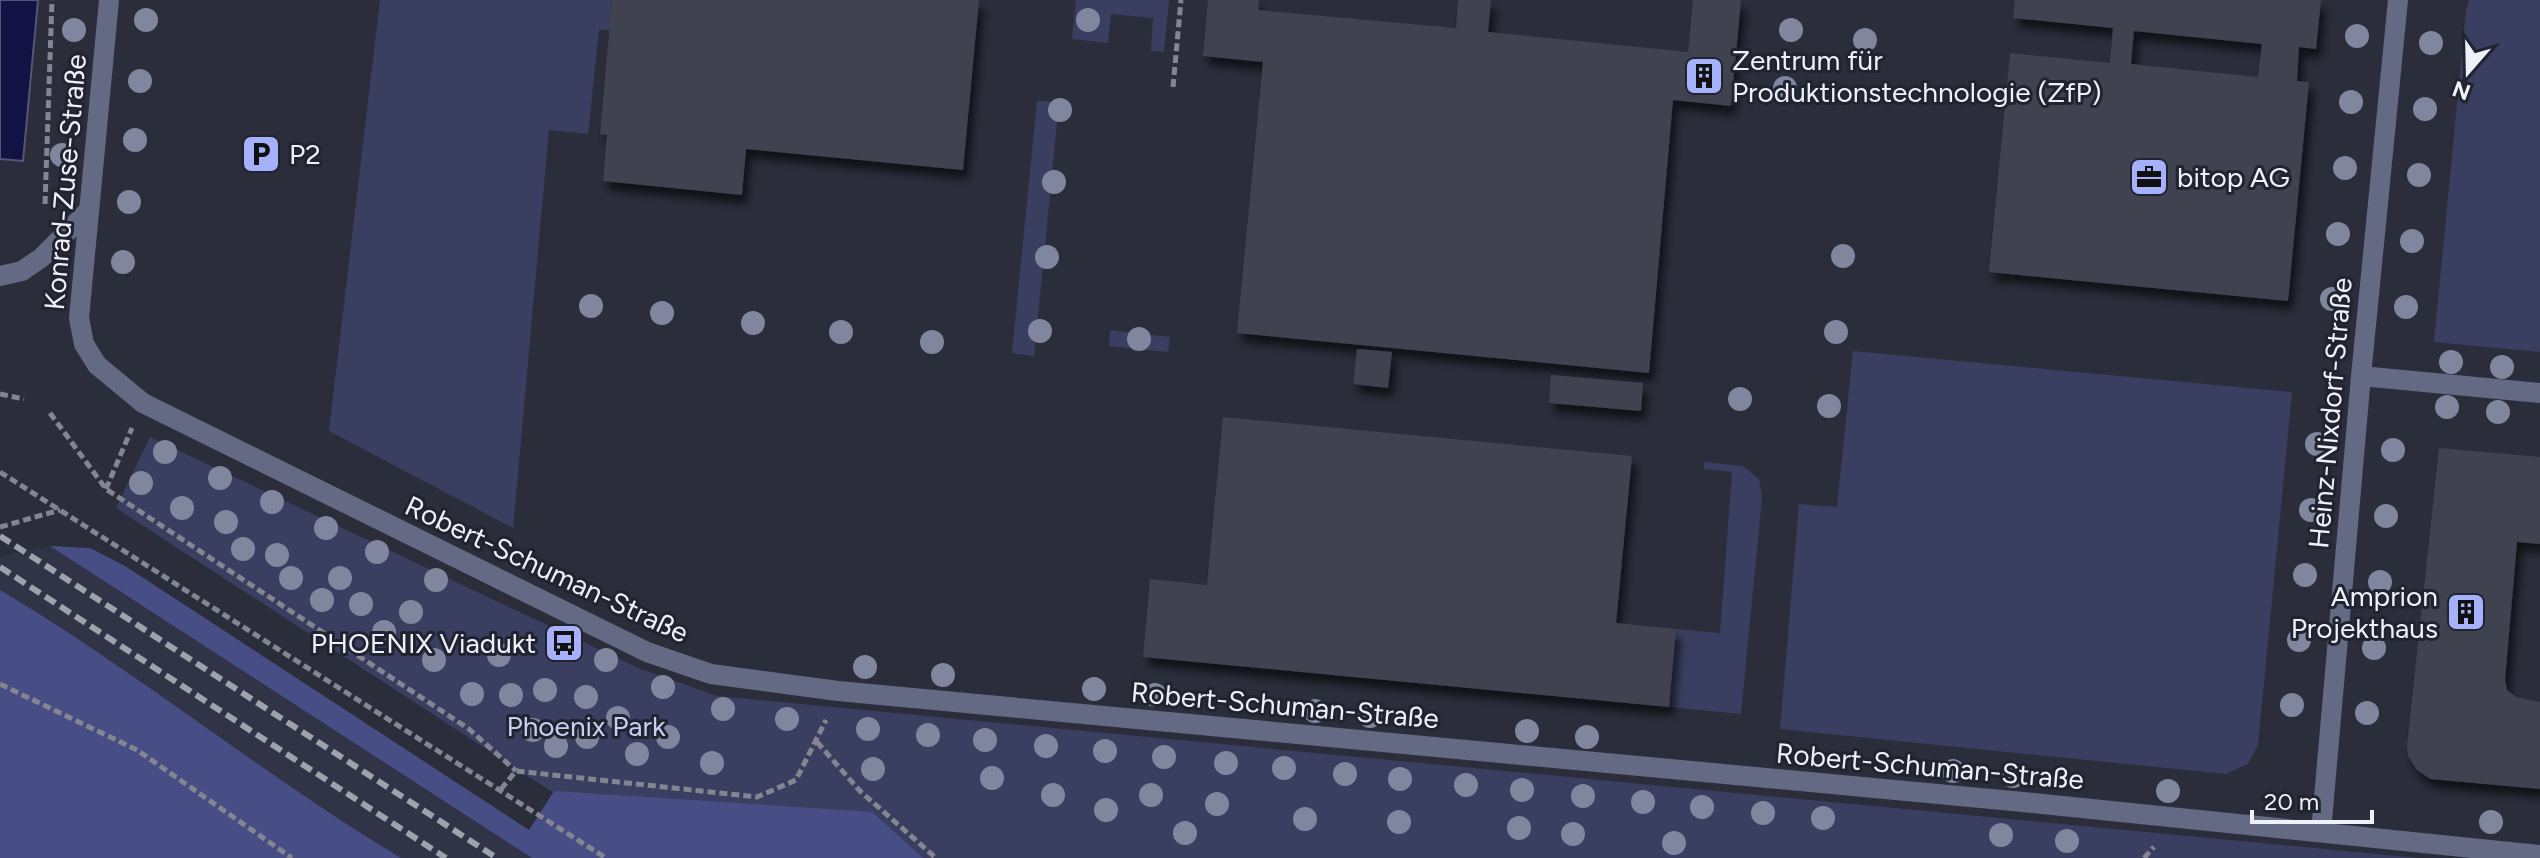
<svg xmlns="http://www.w3.org/2000/svg" width="2540" height="858" viewBox="0 0 2540 858" font-family="Figtree,sans-serif">
	<defs>
		<filter id="shadow"><feDropShadow dx="5" dy="9" stdDeviation="4" flood-color="#0009"/></filter>
	</defs>
	<rect width="100%" height="100%" fill="#2b2d3a"/>
	<path fill="#313447" d="M50 546 532 858H401L335 818 0 590V556Z"/>
	<g fill="#3a3f61">
		<path d="M380 0H612L610 30H599L588 134 549 130 513 528 329 431Z"/>
		<path d="M1076 0H1169L1164 52 1151 51 1153 18 1111 14 1108 43 1072 39Z"/>
		<path d="M2469 0H2540V352L2434 342 2466 11Z"/>
		<path d="M1037 101 1059 102 1034 356 1012 353Z"/>
		<path d="M1110 330 1170 337 1168 352 1109 346Z"/>
		<path d="M1853 351 2292 392 2258 745 2248 764 2226 774 1780 729 1799 504 1837 507Z"/>
		<path d="M150 437 638 668 717 696 2419 858H906L563 799 116 508Z"/>
		<path d="M1704 462 1743 466 1759 479 1762 497 1741 714 1669 707 1676 629 1720 633 1732 472 1704 469Z"/>
	</g>
	<g fill="#474e85">
		<path d="M50 546 90 548 125 566 529 830 554 791 872 812 923 858H532Z"/>
		<path d="M0 590C138 672 263 775 401 858H0Z"/>
	</g>
	<path fill="#131244" stroke="#55557a" stroke-width="2" d="M0 0H38L23 161 0 159Z"/>
	<g fill="#3f424f" fill-rule="evenodd" filter="url(#shadow)">
		<path d="M612 0H979L963 170 746 149 742 195 603 181 607 135 600 134Z"/>
		<path d="M1208 0H1259L1258 10 1456 28 1458 0H1491L1488 32 1688 52 1693 0H1741L1731 106 1673 100 1649 373 1237 333 1263 62 1203 56Z"/>
		<path d="M2015 0H2321L2316 49 2299 47 2297 81 2309 82 2288 301 1989 272 2010 53 2110 63 2113 28 2013 18ZM2134 31 2262 44 2258 77 2131 64Z"/>
		<path d="M1357 349 1392 352 1388 388 1353 384Z"/>
		<path d="M1551 375 1643 383 1641 411 1549 403Z"/>
		<path d="M1223 417 1632 456 1616 623 1676 629 1669 707 1143 657 1150 579 1207 585Z"/>
		<path d="M2439 448 2540 457V544L2517 542 2505 680 2507 690 2516 697 2540 702V789L2430 779 2417 770 2408 756 2407 746Z"/>
	</g>
	<g fill="none" stroke-linecap="round" stroke-linejoin="round">
		<g stroke="#838590" stroke-width="5" stroke-dasharray="8 4" stroke-linecap="butt">
			<path d="M1173 87 1181 0"/>
			<path d="M45 204 52 0"/>
			<path d="M0 394 24 399"/>
			<path d="M50 413 106 489 469 729 516 771"/>
			<path d="M0 472 606 858"/>
			<path d="M106 489 132 428"/>
			<path d="M0 527 60 510"/>
			<path d="M0 684 137 750 292 858"/>
			<path d="M817 742 860 791 936 858"/>
			<path d="M501 789 516 771 757 797 796 780 826 720"/>
			<path d="M2144 858 2154 847"/>
		</g>
		<g stroke="#656a84" stroke-width="20">
			<path d="M109 0 79 318 84 344 97 365 143 403 647 652 711 674 838 691 2023 802 2540 855"/>
			<path d="M0 276 22 271 41 258 89 210"/>
			<path d="M2361 376 2540 393"/>
			<path d="M2321 832 2361 376 2398 0"/>
		</g>
		<g stroke="#9fa1ac" stroke-width="6" stroke-dasharray="12 6" stroke-linecap="butt">
			<path d="M0 536 497 858"/>
			<path d="M0 567 446 858"/>
		</g>
	</g>
	<g fill="#81869f">
		<circle cx="146" cy="20" r="12"/>
		<circle cx="1088" cy="20" r="12"/>
		<circle cx="74" cy="30" r="12"/>
		<circle cx="1791" cy="30" r="12"/>
		<circle cx="2357" cy="36" r="12"/>
		<circle cx="1865" cy="40" r="12"/>
		<circle cx="2431" cy="43" r="12"/>
		<circle cx="140" cy="81" r="12"/>
		<circle cx="1785" cy="88" r="12"/>
		<circle cx="2351" cy="102" r="12"/>
		<circle cx="2425" cy="109" r="12"/>
		<circle cx="1060" cy="110" r="12"/>
		<circle cx="135" cy="140" r="12"/>
		<circle cx="62" cy="155" r="12"/>
		<circle cx="2345" cy="168" r="12"/>
		<circle cx="2419" cy="175" r="12"/>
		<circle cx="1054" cy="182" r="12"/>
		<circle cx="129" cy="202" r="12"/>
		<circle cx="2338" cy="234" r="12"/>
		<circle cx="2412" cy="241" r="12"/>
		<circle cx="1843" cy="256" r="12"/>
		<circle cx="1047" cy="257" r="12"/>
		<circle cx="123" cy="262" r="12"/>
		<circle cx="2332" cy="299" r="12"/>
		<circle cx="591" cy="306" r="12"/>
		<circle cx="2406" cy="307" r="12"/>
		<circle cx="662" cy="313" r="12"/>
		<circle cx="753" cy="323" r="12"/>
		<circle cx="1040" cy="331" r="12"/>
		<circle cx="841" cy="332" r="12"/>
		<circle cx="1836" cy="332" r="12"/>
		<circle cx="1139" cy="339" r="12"/>
		<circle cx="932" cy="342" r="12"/>
		<circle cx="2451" cy="362" r="12"/>
		<circle cx="2502" cy="367" r="12"/>
		<circle cx="1740" cy="399" r="12"/>
		<circle cx="1829" cy="406" r="12"/>
		<circle cx="2447" cy="407" r="12"/>
		<circle cx="2498" cy="412" r="12"/>
		<circle cx="2317" cy="444" r="12"/>
		<circle cx="2393" cy="450" r="12"/>
		<circle cx="165" cy="452" r="12"/>
		<circle cx="220" cy="478" r="12"/>
		<circle cx="141" cy="483" r="12"/>
		<circle cx="272" cy="502" r="12"/>
		<circle cx="182" cy="508" r="12"/>
		<circle cx="2311" cy="510" r="12"/>
		<circle cx="2386" cy="516" r="12"/>
		<circle cx="226" cy="522" r="12"/>
		<circle cx="326" cy="528" r="12"/>
		<circle cx="243" cy="549" r="12"/>
		<circle cx="377" cy="552" r="12"/>
		<circle cx="277" cy="555" r="12"/>
		<circle cx="2305" cy="575" r="12"/>
		<circle cx="291" cy="578" r="12"/>
		<circle cx="340" cy="578" r="12"/>
		<circle cx="436" cy="580" r="12"/>
		<circle cx="2380" cy="582" r="12"/>
		<circle cx="322" cy="600" r="12"/>
		<circle cx="361" cy="604" r="12"/>
		<circle cx="411" cy="612" r="12"/>
		<circle cx="384" cy="632" r="12"/>
		<circle cx="2299" cy="640" r="12"/>
		<circle cx="2374" cy="648" r="12"/>
		<circle cx="499" cy="655" r="12"/>
		<circle cx="434" cy="660" r="12"/>
		<circle cx="606" cy="660" r="12"/>
		<circle cx="865" cy="667" r="12"/>
		<circle cx="943" cy="675" r="12"/>
		<circle cx="663" cy="687" r="12"/>
		<circle cx="1094" cy="689" r="12"/>
		<circle cx="545" cy="690" r="12"/>
		<circle cx="472" cy="694" r="12"/>
		<circle cx="511" cy="695" r="12"/>
		<circle cx="1155" cy="695" r="12"/>
		<circle cx="586" cy="697" r="12"/>
		<circle cx="2292" cy="705" r="12"/>
		<circle cx="723" cy="709" r="12"/>
		<circle cx="1315" cy="711" r="12"/>
		<circle cx="2367" cy="713" r="12"/>
		<circle cx="1370" cy="716" r="12"/>
		<circle cx="618" cy="718" r="12"/>
		<circle cx="787" cy="719" r="12"/>
		<circle cx="868" cy="729" r="12"/>
		<circle cx="533" cy="730" r="12"/>
		<circle cx="1527" cy="731" r="12"/>
		<circle cx="928" cy="735" r="12"/>
		<circle cx="587" cy="737" r="12"/>
		<circle cx="668" cy="737" r="12"/>
		<circle cx="1587" cy="737" r="12"/>
		<circle cx="985" cy="740" r="12"/>
		<circle cx="556" cy="746" r="12"/>
		<circle cx="1046" cy="746" r="12"/>
		<circle cx="1105" cy="751" r="12"/>
		<circle cx="637" cy="754" r="12"/>
		<circle cx="1164" cy="757" r="12"/>
		<circle cx="712" cy="763" r="12"/>
		<circle cx="1226" cy="763" r="12"/>
		<circle cx="1284" cy="768" r="12"/>
		<circle cx="873" cy="769" r="12"/>
		<circle cx="1953" cy="771" r="12"/>
		<circle cx="1345" cy="774" r="12"/>
		<circle cx="2013" cy="776" r="12"/>
		<circle cx="992" cy="778" r="12"/>
		<circle cx="1400" cy="779" r="12"/>
		<circle cx="1466" cy="785" r="12"/>
		<circle cx="1522" cy="790" r="12"/>
		<circle cx="2168" cy="791" r="12"/>
		<circle cx="1053" cy="795" r="12"/>
		<circle cx="1151" cy="795" r="12"/>
		<circle cx="1583" cy="796" r="12"/>
		<circle cx="1643" cy="802" r="12"/>
		<circle cx="1217" cy="804" r="12"/>
		<circle cx="1702" cy="807" r="12"/>
		<circle cx="1106" cy="810" r="12"/>
		<circle cx="1763" cy="813" r="12"/>
		<circle cx="1823" cy="818" r="12"/>
		<circle cx="1305" cy="819" r="12"/>
		<circle cx="1399" cy="822" r="12"/>
		<circle cx="2491" cy="822" r="12"/>
		<circle cx="1519" cy="828" r="12"/>
		<circle cx="1185" cy="833" r="12"/>
		<circle cx="1573" cy="834" r="12"/>
		<circle cx="2001" cy="835" r="12"/>
		<circle cx="2067" cy="841" r="12"/>
		<circle cx="1674" cy="843" r="12"/>
	</g>
	<defs>
		<symbol id="building-square" viewBox="-11 -11 22 22"><rect x="-9" y="-9" width="18" height="18" rx="4" fill="#a6b1fc" stroke="#212330"/><path d="M-4-6H4V6H1V3H-1V6H-4ZM-2.5-4.3h1.7v1.8h-1.7ZM.8-4.3h1.7v1.8H.8ZM-2.5-1h1.7V.8h-1.7ZM.8-1h1.7V.8H.8Z" fill="#111"/></symbol>
		<symbol id="parking-square" viewBox="-11 -11 22 22"><rect x="-9" y="-9" width="18" height="18" rx="4" fill="#a6b1fc" stroke="#212330"/><path d="M-3.5-5.5H1a3.5 3.5 0 0 1 0 7H-1V5.5H-3.5ZM-1-3.4V-.6H.8a1.4 1.4 0 0 0 0-2.8Z" fill="#111"/></symbol>
		<symbol id="office-square" viewBox="-11 -11 22 22"><rect x="-9" y="-9" width="18" height="18" rx="4" fill="#a6b1fc" stroke="#212330"/><path d="M-6-3h4V-5.5h4V-3h4V5H-6ZM-1-4.5V-3h2v-1.5ZM-6 0V1H6V0Z" fill="#111"/></symbol>
		<symbol id="bus-square" viewBox="-11 -11 22 22"><rect x="-9" y="-9" width="18" height="18" rx="4" fill="#a6b1fc" stroke="#212330"/><path d="M-5-6H5V4H4V6H2V4H-2V6H-4V4H-5ZM-3.5-4V0h7V-4ZM-3.5 1.2v1.5H-2V1.2ZM2 1.2v1.5H3.5V1.2Z" fill="#111"/></symbol>
	</defs>
	<g fill-rule="evenodd">
		<use href="#building-square" x="1682" y="54" width="44" height="44"/>
		<use href="#parking-square" x="239" y="132" width="44" height="44"/>
		<use href="#office-square" x="2127" y="155" width="44" height="44"/>
		<use href="#building-square" x="2444" y="590" width="44" height="44"/>
		<use href="#bus-square" x="542" y="621" width="44" height="44"/>
	</g>
	<g text-anchor="middle" dominant-baseline="central" stroke-width="6" stroke-linejoin="round" paint-order="stroke">
		<g font-size="28" fill="#eff1f9" stroke="#212330" text-anchor="start">
			<text x="1732" y="60">Zentrum für<tspan x="1732" dy="32">Produktionstechnologie (ZfP)</tspan></text>
			<text x="289" y="154">P2</text>
			<text x="2177" y="177">bitop AG</text>
			<text x="2438" y="596" text-anchor="end">Amprion<tspan x="2438" dy="32">Projekthaus</tspan></text>
			<text x="536" y="643" text-anchor="end">PHOENIX Viadukt</text>
		</g>
		<g font-size="28" fill="#eff1f9" stroke="#212330">
			<text transform="translate(65 182) rotate(-85)">Konrad-Zuse-Straße</text>
			<text transform="translate(2330 413) rotate(-85)">Heinz-Nixdorf-Straße</text>
			<text transform="translate(547 569) rotate(25)">Robert-Schuman-Straße</text>
			<text transform="translate(1285 705) rotate(5)">Robert-Schuman-Straße</text>
			<text transform="translate(1930 766) rotate(5)">Robert-Schuman-Straße</text>
		</g>
		<g font-size="28" fill="#c8cff1" stroke="#212330">
			<text x="586" y="726">Phoenix Park</text>
		</g>
	</g>
	<g transform="translate(2468 72) rotate(200)" stroke="#212330" stroke-width="6" paint-order="stroke">
	<path d="M0-6L14 30L0 20L-14 30Z" fill="#eff1f9"/>
	<text y="-12" font-size="22" font-weight="bold" text-anchor="middle" fill="#eff1f9">N</text>
	</g>
	<path d="M2252 810v12h120v-12" fill="none" stroke="#eff1f9" stroke-width="4"/>
	<text x="2264" y="810" font-size="24" fill="#eff1f9" stroke="#212330" stroke-width="6" paint-order="stroke">20 m</text>
</svg>
